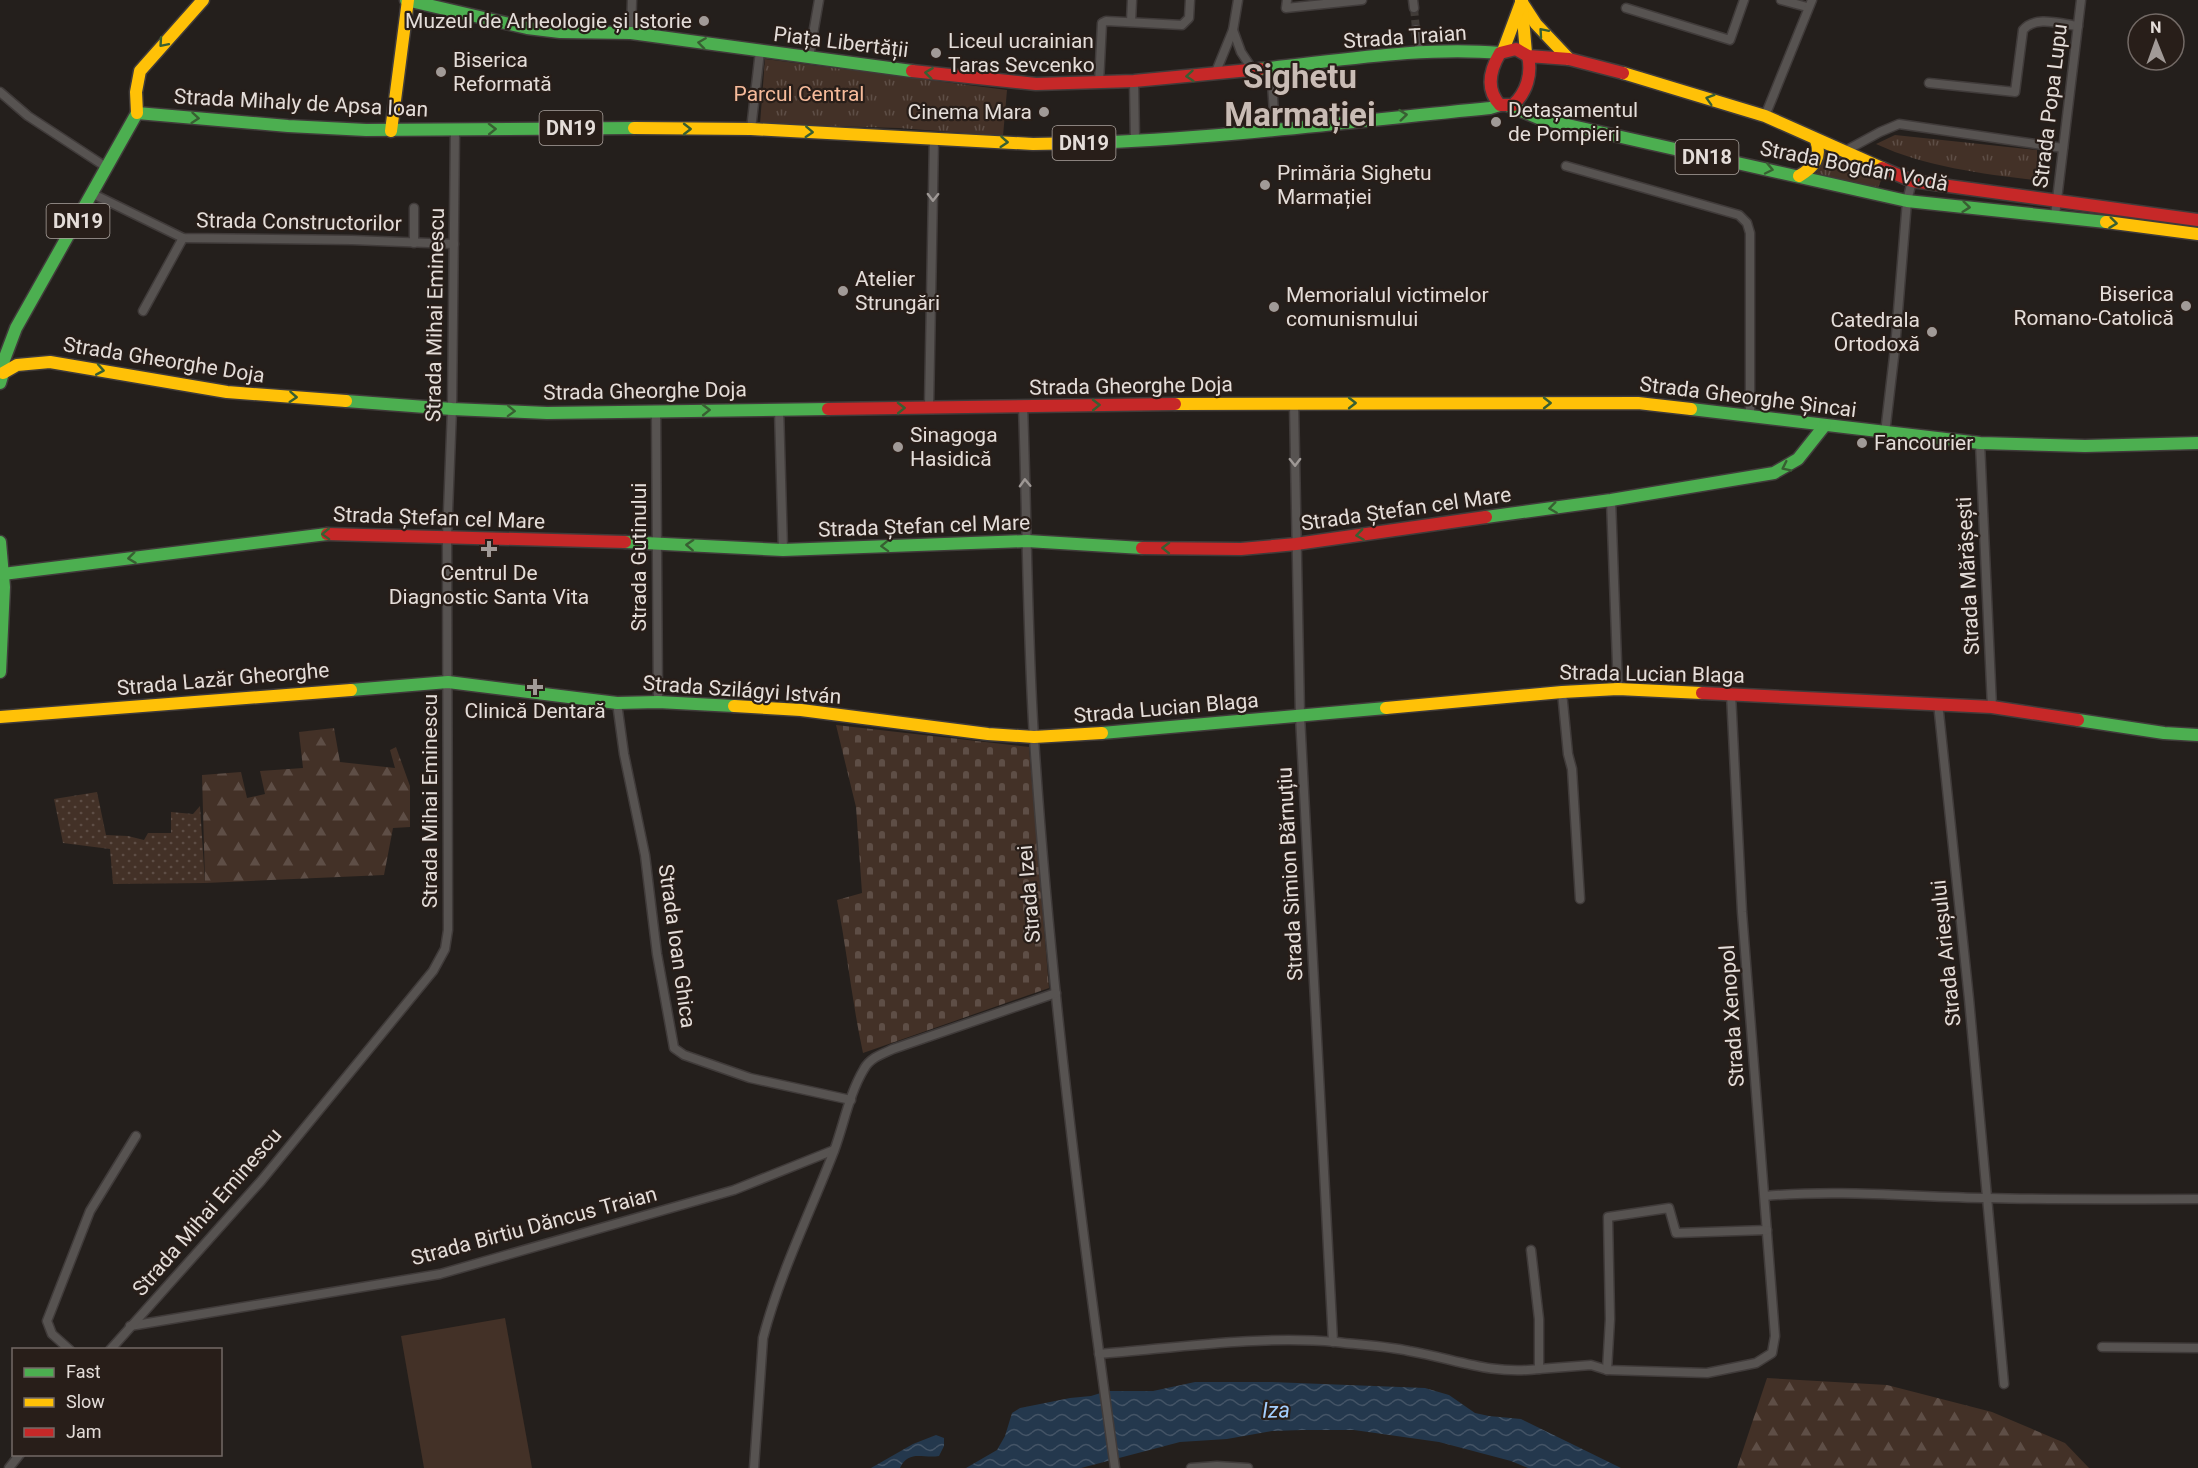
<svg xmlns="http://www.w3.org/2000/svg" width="2198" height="1468" viewBox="0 0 2198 1468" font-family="Roboto,sans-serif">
	<defs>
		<pattern id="grass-dots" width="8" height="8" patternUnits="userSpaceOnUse" patternTransform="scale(1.5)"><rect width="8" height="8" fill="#433127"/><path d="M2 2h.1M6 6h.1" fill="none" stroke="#5e4e46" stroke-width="1.8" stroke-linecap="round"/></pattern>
		<pattern id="forest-firs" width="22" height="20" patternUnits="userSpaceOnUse" patternTransform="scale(1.5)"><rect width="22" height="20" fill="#433127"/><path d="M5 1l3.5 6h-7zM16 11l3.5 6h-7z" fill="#5e4e46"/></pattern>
		<pattern id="cemetery-stones" width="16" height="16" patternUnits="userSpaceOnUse" patternTransform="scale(1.5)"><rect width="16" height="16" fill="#433127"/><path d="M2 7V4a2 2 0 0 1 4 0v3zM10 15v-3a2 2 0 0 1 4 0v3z" fill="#5e4e46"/></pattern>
		<pattern id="park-tufts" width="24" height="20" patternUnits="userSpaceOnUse" patternTransform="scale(1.5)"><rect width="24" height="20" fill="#433127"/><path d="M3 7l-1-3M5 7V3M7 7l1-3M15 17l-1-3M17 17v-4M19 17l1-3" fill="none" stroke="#5e4e46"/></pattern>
		<pattern id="water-waves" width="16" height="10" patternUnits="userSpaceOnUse" patternTransform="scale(1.5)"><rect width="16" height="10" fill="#24384d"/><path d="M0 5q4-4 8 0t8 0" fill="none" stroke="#445466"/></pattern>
	</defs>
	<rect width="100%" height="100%" fill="#241f1c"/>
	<path fill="url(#grass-dots)" d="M97 792 106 835 128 836 144 840 148 833H171V812L193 814 200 806 205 883 113 884 110 849 63 843 54 799Z"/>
	<g fill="url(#forest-firs)">
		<path d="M334 728 340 762 395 768 390 750 396 747 410 786V827L393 828 384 875 205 883 202 775 241 772 247 798 265 794 260 771 303 768 299 732Z"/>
		<path d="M1767 1378 1887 1385 1992 1412 2065 1443 2089 1468H1737Z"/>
	</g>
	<path fill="url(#cemetery-stones)" d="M836 725 1029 747 1049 988 863 1053C852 1002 847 951 837 900L862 893 856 807Z"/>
	<g fill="url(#park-tufts)">
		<path d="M765 59 1007 90 1003 136 899 128 760 124Z"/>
		<path d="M1895 135 2037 150V163L2044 166 2041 181C1986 174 1928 168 1876 144Z"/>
		<path d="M1822 151 1884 173 1878 188 1816 174Z"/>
	</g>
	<path fill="#433127" d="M505 1318 532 1468H424L401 1336Z"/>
	<g fill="url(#water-waves)">
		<path d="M1195 1382H1272L1425 1388 1449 1395 1475 1413 1489 1416 1521 1419 1621 1468H1528L1511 1461 1439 1442 1354 1430H1302L1272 1431 1227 1439 1180 1442 1081 1468H966L997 1450 1005 1436 1012 1413 1020 1408 1070 1398 1091 1396 1107 1391H1153Z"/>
		<path d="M936 1435 944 1438V1446L939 1456C923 1459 909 1449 900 1468H871L913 1444Z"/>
	</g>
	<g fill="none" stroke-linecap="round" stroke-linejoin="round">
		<path stroke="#413c38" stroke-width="8" stroke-dasharray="8 4" stroke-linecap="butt" d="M1414 8 1416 29"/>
		<defs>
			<g id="street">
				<path d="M1287 0 1286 8 1362 0"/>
				<path d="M1413 0 1414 8"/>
				<path d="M1781 0 1807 7"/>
				<path d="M1626 8 1730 40 1744 0"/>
				<path d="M1131 22 1132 0"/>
				<path d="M1416 29 1420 53"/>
				<path d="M1233 30 1241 52 1253 70"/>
				<path d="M631 33 632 0"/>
				<path d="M809 57 819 0"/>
				<path d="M1271 68 1275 129"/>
				<path d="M1215 74 1233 30 1238 0"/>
				<path d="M1134 81 1135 141"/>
				<path d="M1099 83 1102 23 1106 21 1182 25 1189 18 1190 0"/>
				<path d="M1929 83 2015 92 2023 30C2035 15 2061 24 2078 26"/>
				<path d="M0 92 28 116 106 167"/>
				<path d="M1765 116 1812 0"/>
				<path d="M751 129 760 51"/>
				<path d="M1845 151 1880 132 1899 124 2063 148"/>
				<path d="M1566 166 1739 215 1747 223 1750 233V416"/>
				<path d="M93 194 183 238 352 240 454 244"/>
				<path d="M2055 216 2081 0"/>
				<path d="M414 243V208"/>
				<path d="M143 311 183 238"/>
				<path d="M1294 404 1300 716 1333 1342"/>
				<path d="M1023 406C1027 517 1027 628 1034 738 1050 982 1081 1226 1115 1468"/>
				<path d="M929 407 934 138"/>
				<path d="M779 409 783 550"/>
				<path d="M656 412 658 702"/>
				<path d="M1885 433 1895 348 1907 201 1912 181"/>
				<path d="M1980 443 1992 707"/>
				<path d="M1611 500 1618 689"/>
				<path d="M1562 692 1568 754 1572 769 1580 899"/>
				<path d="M617 703 624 754 645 855 657 954 674 1048 684 1055 750 1078 851 1100"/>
				<path d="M1938 703 1969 999 2004 1384"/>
				<path d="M1765 1196C1840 1189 1914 1197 1988 1198 2058 1200 2128 1199 2198 1199"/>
				<path d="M130 1326 440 1274 734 1190 834 1150"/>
				<path d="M2102 1347 2198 1348"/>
				<path d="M70 1350 52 1334 47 1321 90 1211 136 1136"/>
				<path d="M110 1350 261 1181 433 971 445 949 448 930 447 537 452 409 455 130"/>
				<path d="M1099 1354C1175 1348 1260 1335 1336 1342 1360 1345 1385 1346 1409 1351 1456 1359 1489 1375 1539 1369V1319L1531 1250"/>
				<path d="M1539 1369 1591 1365 1607 1370 1707 1373 1756 1363 1772 1353 1775 1336 1742 912 1731 694"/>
				<path d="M1607 1370 1610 1319 1608 1217 1669 1208 1676 1233 1767 1230"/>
				<path d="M9 1468 20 1454"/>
				<path d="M754 1468 763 1338C780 1273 810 1213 834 1151 844 1124 849 1094 864 1069 870 1058 882 1054 893 1049L1056 993"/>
				<path d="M1191 1468 1217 1466 1248 1468"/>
			</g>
			<g id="fast">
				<path d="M406 0 527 28 560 32 631 33 912 71"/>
				<path d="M1260 69C1337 61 1423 46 1500 53"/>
				<path d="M1509 106 1541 119 1907 201 2106 222"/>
				<path d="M137 113 288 126 366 130 634 128"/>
				<path d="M1083 143C1219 139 1355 121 1490 108L1500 105"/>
				<path d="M0 366 3 373 0 383"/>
				<path d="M1 368 16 328 137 113"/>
				<path d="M346 401 452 409 547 413 828 409"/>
				<path d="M1691 409 1980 443 2085 446 2198 443"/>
				<path d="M1486 517 1611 500 1774 473 1798 459 1825 425"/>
				<path d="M0 542 4 587 0 672"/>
				<path d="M625 542 783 550 1027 541 1142 548"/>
				<path d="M3 574 327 534"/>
				<path d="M351 690 448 682 617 703 658 702 734 706"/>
				<path d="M2078 720 2164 733 2198 735"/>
				<path d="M1102 733 1386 708"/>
			</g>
			<g id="slow">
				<path d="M1521 1 1536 24 1569 59"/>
				<path d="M1522 7 1526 53"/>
				<path d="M1503 51 1522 0"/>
				<path d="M1623 73 1765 116 1882 168"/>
				<path d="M137 113 136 92 140 71 203 0"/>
				<path d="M634 128 751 129 1033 144 1083 143"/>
				<path d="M391 131 408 0"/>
				<path d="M1799 176C1814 167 1822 158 1816 140"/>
				<path d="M2106 222 2198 234"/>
				<path d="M3 373 17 365 50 362 227 392 346 401"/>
				<path d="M1175 404 1638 403 1691 409"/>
				<path d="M734 706 801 710 988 734 1034 737 1102 733"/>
				<path d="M1386 708 1562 692 1618 689 1702 693"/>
				<path d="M0 717 351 690"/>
			</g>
			<g id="jam">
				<path d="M1528 56C1532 74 1527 92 1513 105H1500C1485 89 1490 70 1500 53L1516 49 1528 56 1569 59 1623 73"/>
				<path d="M912 71 1036 84 1134 81 1260 69"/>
				<path d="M1882 168 1912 181 2198 220"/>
				<path d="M828 409 1175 404"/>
				<path d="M327 534 625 542"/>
				<path d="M1142 548 1241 549 1296 544 1486 517"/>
				<path d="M1702 693 1992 707 2078 720"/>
			</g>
		</defs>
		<use href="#street" stroke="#403b3a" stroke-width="11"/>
		<use href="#fast" stroke="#403b3a" stroke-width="15"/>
		<use href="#slow" stroke="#403b3a" stroke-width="15"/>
		<use href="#jam" stroke="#403b3a" stroke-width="15"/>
		<use href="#street" stroke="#575351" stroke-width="8"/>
		<use href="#fast" stroke="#4caf50" stroke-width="12"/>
		<use href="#slow" stroke="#ffc107" stroke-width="12"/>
		<use href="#jam" stroke="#c62828" stroke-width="12"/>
	</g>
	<defs><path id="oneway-chevron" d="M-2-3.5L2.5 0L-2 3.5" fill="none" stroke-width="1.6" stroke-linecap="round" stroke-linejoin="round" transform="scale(1.5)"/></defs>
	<g stroke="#385f32">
		<use href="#oneway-chevron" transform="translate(1543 32) rotate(-131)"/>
		<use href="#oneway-chevron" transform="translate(163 43) rotate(131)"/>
		<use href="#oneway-chevron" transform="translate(702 43) rotate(-172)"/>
		<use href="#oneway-chevron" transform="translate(929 73) rotate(-173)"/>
		<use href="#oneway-chevron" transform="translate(1190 76) rotate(175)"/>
		<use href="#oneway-chevron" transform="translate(1710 99) rotate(-163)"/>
		<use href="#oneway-chevron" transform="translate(1403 115) rotate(-6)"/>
		<use href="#oneway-chevron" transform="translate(195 118) rotate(5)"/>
		<use href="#oneway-chevron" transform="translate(492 129) rotate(-1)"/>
		<use href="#oneway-chevron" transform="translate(687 129)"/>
		<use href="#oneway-chevron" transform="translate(809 132) rotate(3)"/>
		<use href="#oneway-chevron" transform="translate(1004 142) rotate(4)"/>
		<use href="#oneway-chevron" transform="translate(1769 169) rotate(12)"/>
		<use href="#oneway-chevron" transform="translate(1966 207) rotate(6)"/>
		<use href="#oneway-chevron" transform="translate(2113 223) rotate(7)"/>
		<use href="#oneway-chevron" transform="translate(100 370) rotate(10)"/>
		<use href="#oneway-chevron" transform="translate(293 397) rotate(4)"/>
		<use href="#oneway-chevron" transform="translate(1352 403)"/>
		<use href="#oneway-chevron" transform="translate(1547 403)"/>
		<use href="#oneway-chevron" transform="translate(1096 405) rotate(-1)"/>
		<use href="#oneway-chevron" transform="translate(901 408) rotate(-1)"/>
		<use href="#oneway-chevron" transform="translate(706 410) rotate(-1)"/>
		<use href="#oneway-chevron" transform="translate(511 411) rotate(2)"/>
		<use href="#oneway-chevron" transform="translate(1786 467) rotate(154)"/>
		<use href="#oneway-chevron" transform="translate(1553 508) rotate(172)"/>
		<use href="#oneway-chevron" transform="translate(326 534) rotate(178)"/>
		<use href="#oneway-chevron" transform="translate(1360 535) rotate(172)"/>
		<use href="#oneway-chevron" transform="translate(690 545) rotate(-177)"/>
		<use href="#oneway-chevron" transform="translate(885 546) rotate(178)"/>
		<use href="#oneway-chevron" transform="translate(1166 548) rotate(-179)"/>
		<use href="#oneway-chevron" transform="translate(132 558) rotate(173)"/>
	</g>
	<g stroke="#9e9895">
		<use href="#oneway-chevron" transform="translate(933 197) rotate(91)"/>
		<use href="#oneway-chevron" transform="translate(1295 462) rotate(89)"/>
		<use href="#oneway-chevron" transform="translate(1025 483) rotate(-92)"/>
	</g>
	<g fill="#a19a97" stroke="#281e19" stroke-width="2">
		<circle cx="704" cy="21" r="6"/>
		<circle cx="936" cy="53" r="6"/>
		<circle cx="441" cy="72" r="6"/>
		<circle cx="1044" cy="112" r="6"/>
		<circle cx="1496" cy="122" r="6"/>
		<circle cx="1265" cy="185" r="6"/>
		<circle cx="843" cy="291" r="6"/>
		<circle cx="2186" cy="306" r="6"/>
		<circle cx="1274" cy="307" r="6"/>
		<circle cx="1932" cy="332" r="6"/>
		<circle cx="1862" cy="443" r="6"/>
		<circle cx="898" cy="447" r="6"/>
		<path d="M486 540h6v6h6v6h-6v6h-6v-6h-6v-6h6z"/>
		<path d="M532 678h6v6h6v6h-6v6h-6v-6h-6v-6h6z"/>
	</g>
	<g text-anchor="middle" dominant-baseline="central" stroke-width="4.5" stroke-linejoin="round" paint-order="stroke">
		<g fill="#281e19" stroke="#aca49f" stroke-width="1.5">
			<rect x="539.5" y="111" width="63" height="34" rx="4.5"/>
			<rect x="1052.5" y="126" width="63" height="34" rx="4.5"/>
			<rect x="1675.5" y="140" width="63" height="34" rx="4.5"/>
			<rect x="46.5" y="204" width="63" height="34" rx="4.5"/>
		</g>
		<g font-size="20" font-weight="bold" fill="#e4ddd9">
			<text x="571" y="128">DN19</text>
			<text x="1084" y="143">DN19</text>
			<text x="1707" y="157">DN18</text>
			<text x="78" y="221">DN19</text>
		</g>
		<g font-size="21" fill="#e4ddd9" stroke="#281e19" text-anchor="start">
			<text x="692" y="21" text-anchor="end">Muzeul de Arheologie și Istorie</text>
			<text x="948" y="41">Liceul ucrainian<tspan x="948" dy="24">Taras Sevcenko</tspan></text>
			<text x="453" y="60">Biserica<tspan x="453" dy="24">Reformată</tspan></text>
			<text x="1508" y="110">Detașamentul<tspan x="1508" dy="24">de Pompieri</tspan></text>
			<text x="1032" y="112" text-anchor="end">Cinema Mara</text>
			<text x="1277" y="173">Primăria Sighetu<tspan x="1277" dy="24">Marmației</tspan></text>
			<text x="855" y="279">Atelier<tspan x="855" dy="24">Strungări</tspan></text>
			<text x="2174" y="294" text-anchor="end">Biserica<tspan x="2174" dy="24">Romano-Catolică</tspan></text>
			<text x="1286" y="295">Memorialul victimelor<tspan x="1286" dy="24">comunismului</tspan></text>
			<text x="1920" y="320" text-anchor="end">Catedrala<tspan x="1920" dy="24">Ortodoxă</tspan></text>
			<text x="910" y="435">Sinagoga<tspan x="910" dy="24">Hasidică</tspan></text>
			<text x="1874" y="443">Fancourier</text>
			<text x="489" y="573" text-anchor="middle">Centrul De<tspan x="489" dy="24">Diagnostic Santa Vita</tspan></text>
			<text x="535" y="711" text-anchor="middle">Clinică Dentară</text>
		</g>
		<g font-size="21" fill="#e4ddd9" stroke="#281e19">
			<text transform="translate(1405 37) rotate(-4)">Strada Traian</text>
			<text transform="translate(841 42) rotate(7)">Piața Libertății</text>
			<text transform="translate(301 103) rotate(3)">Strada Mihaly de Apsa Ioan</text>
			<text transform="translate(2050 106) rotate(-83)">Strada Popa Lupu</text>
			<text transform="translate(1854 166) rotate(11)">Strada Bogdan Vodă</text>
			<text transform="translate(299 222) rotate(1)">Strada Constructorilor</text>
			<text transform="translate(435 315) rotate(-89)">Strada Mihai Eminescu</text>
			<text transform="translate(164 360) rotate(9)">Strada Gheorghe Doja</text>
			<text transform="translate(1131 386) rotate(-1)">Strada Gheorghe Doja</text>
			<text transform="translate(645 391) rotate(-1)">Strada Gheorghe Doja</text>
			<text transform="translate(1748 397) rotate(7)">Strada Gheorghe Șincai</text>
			<text transform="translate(1406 509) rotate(-8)">Strada Ștefan cel Mare</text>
			<text transform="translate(439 518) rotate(2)">Strada Ștefan cel Mare</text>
			<text transform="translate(924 526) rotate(-2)">Strada Ștefan cel Mare</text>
			<text transform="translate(639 557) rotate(-90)">Strada Gutinului</text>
			<text transform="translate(1968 576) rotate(-93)">Strada Mărășești</text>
			<text transform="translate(1652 674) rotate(1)">Strada Lucian Blaga</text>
			<text transform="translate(223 679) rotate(-5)">Strada Lazăr Gheorghe</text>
			<text transform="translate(742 690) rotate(4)">Strada Szilágyi István</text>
			<text transform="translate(1166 708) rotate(-5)">Strada Lucian Blaga</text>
			<text transform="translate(430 801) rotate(-90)">Strada Mihai Eminescu</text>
			<text transform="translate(1290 874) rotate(-93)">Strada Simion Bărnuțiu</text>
			<text transform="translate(1029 894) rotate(-95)">Strada Izei</text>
			<text transform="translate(677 946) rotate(82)">Strada Ioan Ghica</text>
			<text transform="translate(1946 953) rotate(-96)">Strada Arieșului</text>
			<text transform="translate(1732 1016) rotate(-94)">Strada Xenopol</text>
			<text transform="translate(207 1212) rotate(-49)">Strada Mihai Eminescu</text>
			<text transform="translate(534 1226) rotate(-15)">Strada Birtiu Dăncus Traian</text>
		</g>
		<g font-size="21" fill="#f6bb9b" stroke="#281e19">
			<text x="799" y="94">Parcul Central</text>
		</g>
		<g font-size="22" font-style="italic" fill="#a4cefe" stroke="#281e19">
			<text transform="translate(1276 1410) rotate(-1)">Iza</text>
		</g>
		<g font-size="33" font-weight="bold" fill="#c9bcb5" stroke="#281e19">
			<text x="1300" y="76">Sighetu<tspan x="1300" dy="38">Marmației</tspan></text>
		</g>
	</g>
	<rect x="12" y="1348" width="210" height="108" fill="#281e19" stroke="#736a66" stroke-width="1.5"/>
	<rect x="24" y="1368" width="30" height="9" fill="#4caf50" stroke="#736a66" stroke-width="1.5"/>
	<text x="66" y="1378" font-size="18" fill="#e4ddd9">Fast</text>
	<rect x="24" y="1398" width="30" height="9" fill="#ffc107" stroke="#736a66" stroke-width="1.5"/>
	<text x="66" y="1408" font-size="18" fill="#e4ddd9">Slow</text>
	<rect x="24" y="1428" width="30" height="9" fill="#c62828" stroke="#736a66" stroke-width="1.5"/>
	<text x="66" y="1438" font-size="18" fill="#e4ddd9">Jam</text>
	<g transform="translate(2156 42) rotate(359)"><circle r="28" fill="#281e19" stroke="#736a66" stroke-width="1.5"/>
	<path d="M0-4.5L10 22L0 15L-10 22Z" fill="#a19a97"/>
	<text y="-9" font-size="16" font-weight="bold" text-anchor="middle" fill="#e4ddd9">N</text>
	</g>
</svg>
